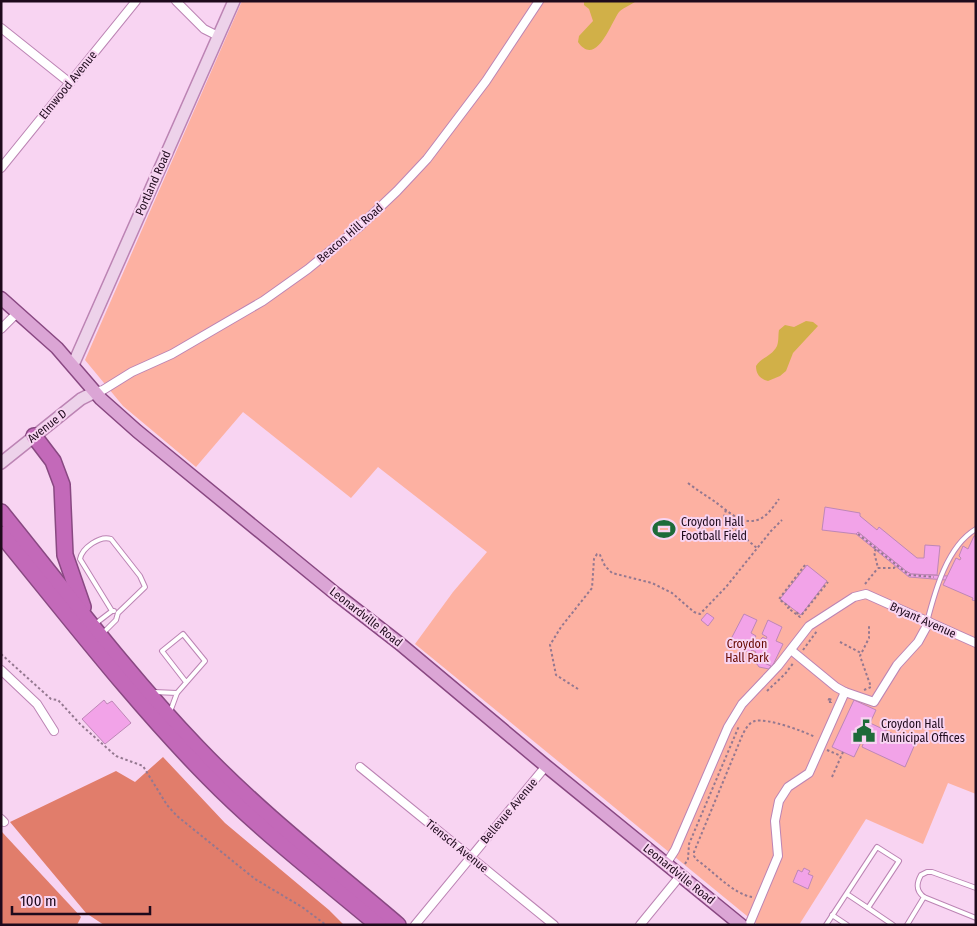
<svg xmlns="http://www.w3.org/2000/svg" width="977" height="926" viewBox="0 0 977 926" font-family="'Fira Sans Condensed',sans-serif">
	<rect width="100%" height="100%" fill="#f8d4f2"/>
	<path fill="#fdb1a2" d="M242 1H976V794L948 783 923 844 866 819 799 925H758L415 644 453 592 487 552 378 467 351 498 243 412 196 467 123 406 85 360Z"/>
	<g fill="#e17d6b">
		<path d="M163 757 225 823 329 910 344 925H104L86 913 10 822 116 771 135 782Z"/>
		<path d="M2 832 81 917 77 925H1Z"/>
	</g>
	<g fill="#d1b048">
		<path d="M584 1H636C631 5 624 7 619 12 611 23 596 68 578 42L579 36 593 21 589 9 584 5Z"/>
		<path d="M806 321 813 322 818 326 793 353 786 371 780 376 768 381C760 379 756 374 756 366 762 357 772 356 777 346 779 341 778 335 779 330L785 325 794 327Z"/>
	</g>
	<g fill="#f2a3e8" stroke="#be87b7">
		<path d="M825 507 860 513V516L877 530 879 527 917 558H924L925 545 940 546 937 575 911 574 906 571 858 532 856 534 822 530Z"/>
		<path d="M858 532 906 571 911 574 948 576 946 580 909 577 856 534Z"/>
		<path d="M974 536H976V601L972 600 973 598 943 585 956 558 960 560 961 558 959 556 963 546 968 549Z"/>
		<path d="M807 565 827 581 801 615 780 599Z"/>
		<path d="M707 613 714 618 708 626 701 620Z"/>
		<path d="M744 614 757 620 751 633 756 636 753 641 760 645 761 639 763 637 766 639 767 637 762 634 768 620 782 627 776 641 783 644 772 667 753 658 756 652 752 650 750 653 731 643V639Z"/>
		<path d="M755 659 771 666 769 669 759 667 757 664 753 662Z"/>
		<path d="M104 700 107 704 112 701 131 723 105 744 82 719Z"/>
		<path d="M854 700 876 710 870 723 915 744 905 767 862 747 865 739 863 738 854 757 832 747Z"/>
		<path d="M804 868 810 871 808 874 813 876 808 889 793 882 798 870 802 872Z"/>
	</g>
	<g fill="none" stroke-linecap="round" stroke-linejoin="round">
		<defs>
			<g id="lane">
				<path d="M927 622C935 591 947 546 976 529"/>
				<path d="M95 624 112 611H114"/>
				<path d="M103 633 116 620 118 613 145 587 140 576 111 539C100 535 82 548 80 559L112 611"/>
				<path d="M154 692 177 693 170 712"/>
				<path d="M177 693 205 661 183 634 162 651 186 682"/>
				<path d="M976 888 932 872H927L921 875C916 884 916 891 924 897L976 918"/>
				<path d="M868 908 893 925"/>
				<path d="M832 915 847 925"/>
				<path d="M826 925 877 847 899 861 868 908 847 894"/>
				<path d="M907 925 924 897"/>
			</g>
			<g id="street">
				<path d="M176 1 204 29 218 36"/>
				<path d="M1 28 70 83"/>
				<path d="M1 168 136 1"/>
				<path d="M1 329 18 312"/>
				<path d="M95 392 103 390 132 372 172 354 263 301 308 269 358 228 397 191 427 159 486 81 539 1"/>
				<path d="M1 670 37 704 54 731"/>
				<path d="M845 692 874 702 897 665 918 642 929 622"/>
				<path d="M360 767 554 925"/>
				<path d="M1 819 4 822"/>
				<path d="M666 864 675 850 728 727 742 704 778 666 809 626 854 597 866 594 976 643"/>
				<path d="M415 925 546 766"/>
				<path d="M640 925 680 876"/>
				<path d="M749 925 778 856 775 821 779 801 788 787 809 773 845 692 836 687 791 650"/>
			</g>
			<g id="secondary">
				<path d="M73 365 234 1"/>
				<path d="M1 463 81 399 95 392"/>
			</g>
			<path id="primary" d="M1 298 57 348 101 399 137 431 336 594 399 643 546 766 741 925"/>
			<g id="highway">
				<path d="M34 436 53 461 62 485 65 555 83 607"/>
				<path d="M1 512C65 591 127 674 197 747 259 812 330 867 398 925"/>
				<path d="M1 534C69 617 134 702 209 778 261 831 321 877 378 925"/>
			</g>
		</defs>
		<use href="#lane" stroke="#bc84b4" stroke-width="6"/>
		<use href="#street" stroke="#bc84b4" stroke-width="10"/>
		<use href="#secondary" stroke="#bc84b4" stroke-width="14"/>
		<use href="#primary" stroke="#894882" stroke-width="15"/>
		<use href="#highway" stroke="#894882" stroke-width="18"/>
		<g stroke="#947890" stroke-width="2" stroke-dasharray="2.5 2.5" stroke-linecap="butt">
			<path d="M688 483C697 490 705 495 714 501 727 510 742 527 760 519 768 515 774 506 779 499"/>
			<path d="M726 510 724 516 725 521 758 549"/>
			<path d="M858 534 909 575 934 577"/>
			<path d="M876 549 874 552 878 568"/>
			<path d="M805 565 779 599 789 607 788 608 800 617 828 582"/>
			<path d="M878 568H894L896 565"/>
			<path d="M865 584 878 568"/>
			<path d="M797 612 798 615"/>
			<path d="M840 642 861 653"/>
			<path d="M803 650 817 631"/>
			<path d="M1 654 51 699 58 700 81 725 116 756 143 766 167 805 177 816 255 879 302 907 326 925"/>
			<path d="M578 689 556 675 550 645 561 627 592 588 594 559 597 554 600 555 605 566 612 573 652 583 672 593 694 612 700 614 726 587 771 531 782 520"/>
			<path d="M864 690 871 687 860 656 869 638V624"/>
			<path d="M767 691 785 674 794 662"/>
			<path d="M829 699 832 700 831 702H828Z"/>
			<path d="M827 750 841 756"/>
			<path d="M832 777 843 752"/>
			<path d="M685 864 688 859 689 844 739 726"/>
			<path d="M752 897C733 894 713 871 697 860L694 856V852L742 736C745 730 748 723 755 721 768 718 803 731 815 737"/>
		</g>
		<use href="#lane" stroke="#fff" stroke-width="4"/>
		<use href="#street" stroke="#fff" stroke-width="8"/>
		<use href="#secondary" stroke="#edd2ea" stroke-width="11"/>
		<use href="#primary" stroke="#dba5d5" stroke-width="12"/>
		<use href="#highway" stroke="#c369b9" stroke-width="15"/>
	</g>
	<defs>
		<symbol id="stadium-bare" viewBox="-9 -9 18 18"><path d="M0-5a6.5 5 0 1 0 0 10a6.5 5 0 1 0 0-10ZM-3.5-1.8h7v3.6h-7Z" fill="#1e6b39" stroke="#f8d4f2" stroke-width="2.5" paint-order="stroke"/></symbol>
		<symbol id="civic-bare" viewBox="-9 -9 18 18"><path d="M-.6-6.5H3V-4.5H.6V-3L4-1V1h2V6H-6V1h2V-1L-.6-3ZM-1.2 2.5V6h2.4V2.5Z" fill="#1e6b39" stroke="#f8d4f2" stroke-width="2.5" paint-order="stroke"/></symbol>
	</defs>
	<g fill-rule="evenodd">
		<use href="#stadium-bare" x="648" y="513" width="32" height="32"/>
		<use href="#civic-bare" x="848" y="715" width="32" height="32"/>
	</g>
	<g text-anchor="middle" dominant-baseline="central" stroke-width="4" stroke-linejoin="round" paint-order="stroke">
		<g font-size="12" fill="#1e0a1c" stroke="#f8d4f2">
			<text transform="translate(68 85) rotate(-51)">Elmwood Avenue</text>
			<text transform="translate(153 183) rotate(-66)">Portland Road</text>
			<text transform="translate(350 233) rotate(-41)">Beacon Hill Road</text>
			<text transform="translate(47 426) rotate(-38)">Avenue D</text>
			<text transform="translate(366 617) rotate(38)">Leonardville Road</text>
			<text transform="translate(923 620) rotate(24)">Bryant Avenue</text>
			<text transform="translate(509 811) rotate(-50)">Bellevue Avenue</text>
			<text transform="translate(457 846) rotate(39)">Tiensch Avenue</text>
			<text transform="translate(679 874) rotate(39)">Leonardville Road</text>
		</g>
		<g font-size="12" fill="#1e0a1c" stroke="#f8d4f2" text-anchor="start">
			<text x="681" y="522">Croydon Hall<tspan x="681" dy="14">Football Field</tspan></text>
			<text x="881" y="724">Croydon Hall<tspan x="881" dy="14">Municipal Offices</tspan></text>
		</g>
		<g font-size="12" fill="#670a01" stroke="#f8d4f2">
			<text x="747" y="644">Croydon<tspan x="747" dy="14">Hall Park</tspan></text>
		</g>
	</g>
	<rect width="977" height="926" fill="none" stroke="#1e0a1c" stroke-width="5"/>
	<path d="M12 906v8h138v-8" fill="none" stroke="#1e0a1c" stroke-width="2.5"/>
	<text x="20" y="906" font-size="15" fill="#1e0a1c" stroke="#f8d4f2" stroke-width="4" paint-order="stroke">100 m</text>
</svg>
